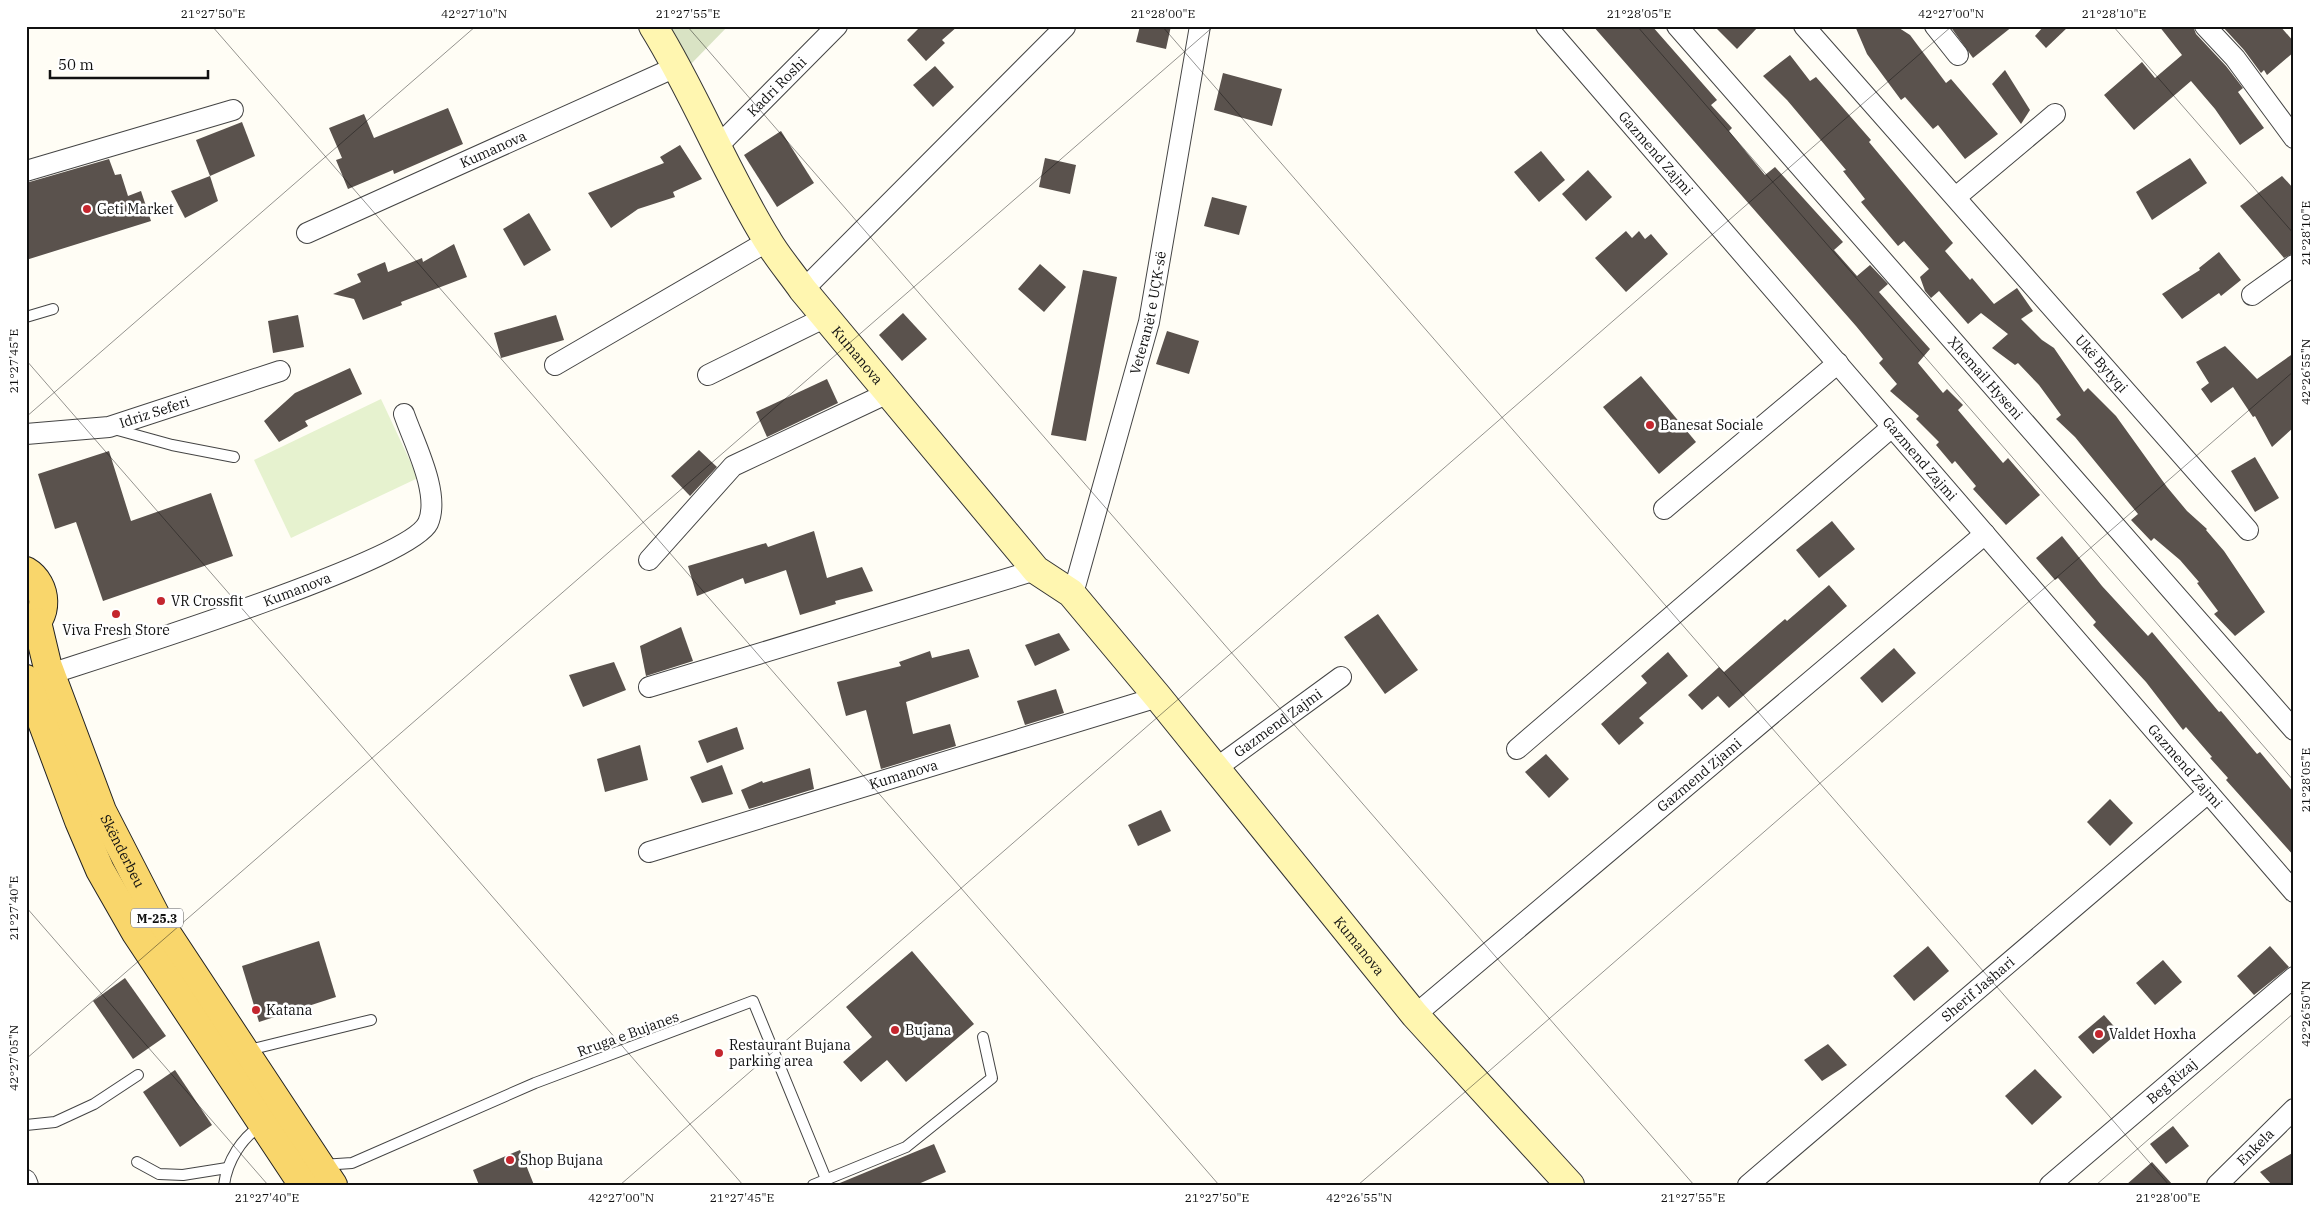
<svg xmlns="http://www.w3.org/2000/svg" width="2320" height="1211" viewBox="0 0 2320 1211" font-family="'IBM Plex Serif',serif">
	<rect width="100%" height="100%" fill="#fffdf5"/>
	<path fill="#d9e3c4" d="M668 26H728L691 64Z"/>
	<path fill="#e6f2cf" d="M381 399 418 478 291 538 254 460Z"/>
	<g fill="#5a524d">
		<path d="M921 26H958L942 40 945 43 926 61 907 40Z"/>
		<path d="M1140 26H1171L1166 49 1136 42Z"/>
		<path d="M1593 26H1652L1717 100 1711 105 1732 128 1729 131 1765 175 1775 167 1843 242 1834 250 1857 276 1870 265 1888 284 1879 292 1930 349 1918 363 1943 393 1947 389 1963 405 1958 410 2003 463 2008 458 2040 495 2006 525 1973 489 1976 486 1955 461 1952 464 1936 445 1939 442 1916 419 1919 416 1890 391 1897 384 1879 363 1883 359 1856 326Z"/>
		<path d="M1714 26H1759L1737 49Z"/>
		<path d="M1855 26H1896L1910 35 1946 83 1951 79 1998 134 1965 159 1938 125 1933 129 1905 97 1901 100 1867 54Z"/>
		<path d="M1950 26H2013L1973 58Z"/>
		<path d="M2044 26H2069L2046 48 2035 36Z"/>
		<path d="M2159 26H2193L2196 34 2226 66 2243 88 2238 92 2264 128 2240 145 2215 109 2191 81 2134 130 2104 95 2142 62 2155 78 2182 55Z"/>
		<path d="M2222 26H2280L2294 42V52L2267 75 2264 70 2261 73 2244 50Z"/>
		<path d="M1790 55 1810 81 1816 77 1871 140 1869 142 1953 243 1945 251 1970 280 1972 278 1994 304 2017 288 2033 311 2021 319 2042 340 2054 348 2084 392 2088 388 2116 416 2167 487 2187 511 2207 529 2206 530 2224 551 2265 612 2235 636 2214 614 2218 611 2197 583 2199 582 2180 560 2154 538 2151 541 2131 520 2138 514 2075 437 2056 419 2061 415 2039 385 2018 363 2015 365 1992 348 2008 334 1981 313 1968 324 1939 291 1931 298 1925 291 1920 277 1929 269 1904 241 1898 246 1861 202 1865 199 1843 171 1846 170 1787 100 1763 76Z"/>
		<path d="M935 66 954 87 933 107 913 85Z"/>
		<path d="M2005 70 2030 110 2021 124 1992 84Z"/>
		<path d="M1223 73 1282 89 1272 126 1214 110Z"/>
		<path d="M448 108 463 144 394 174 393 170 348 189 336 160 342 158 329 128 364 114 374 138Z"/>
		<path d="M242 122 255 156 210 176 196 140Z"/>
		<path d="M781 131 814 183 777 207 744 155Z"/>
		<path d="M680 145 702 179 673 192 675 197 638 209 611 228 588 193 664 163 660 157Z"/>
		<path d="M1541 151 1565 180 1539 202 1514 172Z"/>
		<path d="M1045 158 1076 165 1070 194 1039 187Z"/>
		<path d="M2190 158 2207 183 2152 220 2136 192Z"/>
		<path d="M109 159 115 175 121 174 128 196 141 191 151 221 26 260V183Z"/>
		<path d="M1588 170 1612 197 1586 221 1562 194Z"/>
		<path d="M210 176 218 201 185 218 171 191Z"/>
		<path d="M2282 176 2294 189V253L2284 258 2240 206Z"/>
		<path d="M1212 197 1247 206 1239 235 1204 226Z"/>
		<path d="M529 213 551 250 524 266 503 229Z"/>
		<path d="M1626 231 1632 238 1639 231 1645 239 1651 234 1668 254 1626 292 1595 258Z"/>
		<path d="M454 244 467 277 401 302 402 305 363 320 354 299 333 294 361 282 357 274 385 262 388 272 422 258 423 262Z"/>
		<path d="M2219 252 2241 280 2221 296 2219 293 2182 319 2162 294 2200 270 2199 268Z"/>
		<path d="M1040 264 1066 287 1044 312 1018 289Z"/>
		<path d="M1083 270 1117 277 1086 441 1051 435Z"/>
		<path d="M903 313 927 339 902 361 879 335Z"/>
		<path d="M298 315 304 347 273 353 268 321Z"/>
		<path d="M556 315 564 340 501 358 494 333Z"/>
		<path d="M1167 331 1199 341 1189 374 1156 364Z"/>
		<path d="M2225 346 2257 379 2294 353V427L2272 447 2255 416 2253 417 2233 387 2211 403 2201 389 2209 383 2196 362Z"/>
		<path d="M350 368 362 394 305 421 308 426 279 442 264 421 295 393Z"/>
		<path d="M1641 376 1696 442 1659 474 1603 407Z"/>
		<path d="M827 379 838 403 767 437 756 412Z"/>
		<path d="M699 450 717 467 690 496 671 476Z"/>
		<path d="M109 451 131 521 211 493 233 556 103 601 76 522 55 529 38 474Z"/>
		<path d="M2255 457 2279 498 2255 512 2231 471Z"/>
		<path d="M1832 521 1855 549 1819 578 1796 550Z"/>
		<path d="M814 531 827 578 862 567 873 591 835 601 836 604 800 615 786 570 745 584 743 578 697 596 688 566 766 543 768 547Z"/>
		<path d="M2062 536 2102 586 2148 636 2152 632 2219 712 2221 711 2257 754 2260 752 2294 793V856L2226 780 2228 778 2210 758 2212 757 2186 727 2183 730 2146 682 2093 625 2096 622 2058 578 2055 580 2036 558Z"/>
		<path d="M1829 585 1847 606 1729 708 1718 696 1702 710 1688 695 1719 667 1724 672 1785 619 1787 621Z"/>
		<path d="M1378 614 1418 670 1385 694 1344 637Z"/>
		<path d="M681 627 693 661 646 676 640 646Z"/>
		<path d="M1059 633 1070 650 1035 666 1025 645Z"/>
		<path d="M1894 648 1916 673 1882 703 1860 678Z"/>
		<path d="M969 649 979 677 906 702 913 734 950 724 956 746 881 769 866 710 846 716 837 682 901 666 899 662 930 651 932 658Z"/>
		<path d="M1668 652 1688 676 1639 718 1644 723 1619 745 1601 724 1647 683 1641 676Z"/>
		<path d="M614 662 626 690 583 707 569 675Z"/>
		<path d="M1056 689 1064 713 1025 725 1017 701Z"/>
		<path d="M737 727 744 749 707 763 698 741Z"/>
		<path d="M640 745 648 780 605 792 597 759Z"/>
		<path d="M1546 754 1569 779 1549 798 1525 772Z"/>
		<path d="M722 765 733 794 702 803 690 777Z"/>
		<path d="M810 768 814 789 749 809 741 790 762 781 763 783Z"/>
		<path d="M2110 799 2133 823 2110 846 2087 822Z"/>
		<path d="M1161 810 1171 831 1138 846 1128 825Z"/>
		<path d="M319 941 336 997 259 1022 242 966Z"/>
		<path d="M1928 946 1949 971 1914 1001 1893 976Z"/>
		<path d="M2270 946 2289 967 2254 995 2237 976Z"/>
		<path d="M912 951 974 1024 906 1082 887 1060 861 1082 843 1062 872 1037 846 1007Z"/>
		<path d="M2163 960 2182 982 2155 1005 2136 983Z"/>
		<path d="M125 978 166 1036 133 1059 93 1001Z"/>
		<path d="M2104 1015 2119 1032 2093 1054 2078 1037Z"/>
		<path d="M1828 1044 1847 1065 1822 1081 1804 1060Z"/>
		<path d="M2035 1069 2062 1097 2032 1125 2005 1096Z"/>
		<path d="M175 1070 212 1125 180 1147 143 1092Z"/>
		<path d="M2173 1126 2189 1146 2166 1164 2150 1144Z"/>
		<path d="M934 1144 946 1172 916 1185H835Z"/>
		<path d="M520 1150 534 1185H479L473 1170Z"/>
		<path d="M2294 1152V1185H2272L2260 1172Z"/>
		<path d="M2152 1162 2173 1185H2126Z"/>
	</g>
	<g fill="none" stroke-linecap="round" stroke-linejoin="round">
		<defs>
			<g id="service">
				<path d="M26 317 53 309"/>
				<path d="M114 429 172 445 234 457"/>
				<path d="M247 1054 257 1048 371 1020"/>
				<path d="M26 1125 55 1122 94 1104 138 1075"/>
				<path d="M137 1162 159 1174 183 1175 227 1168"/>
				<path d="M322 1165 352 1163 535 1083 753 1001 826 1179"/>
				<path d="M224 1185C227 1161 242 1137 262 1125"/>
				<path d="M813 1185 906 1147 992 1078 983 1037"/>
			</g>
			<g id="minor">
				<path id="s1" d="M1546 26 2294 892"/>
				<path id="s2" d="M1677 26 2294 730"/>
				<path id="s3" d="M1804 26 2248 530"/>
				<path d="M1935 26 1958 55"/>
				<path d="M2205 26 2235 58 2294 138"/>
				<path id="s4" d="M717 147 837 26"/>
				<path d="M26 171 233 110"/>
				<path d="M1956 197 2055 114"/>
				<path id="s5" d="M307 233 678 66"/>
				<path d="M803 290 1065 27"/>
				<path d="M2252 295 2294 265"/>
				<path d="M555 365 768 241"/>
				<path d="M708 375 826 317"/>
				<path id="s6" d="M26 434 109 427 280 371"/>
				<path d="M1664 509 1838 363"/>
				<path d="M649 560 733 466 888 393"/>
				<path id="s7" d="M1071 593 1076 583 1149 322 1200 26"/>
				<path id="s8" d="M50 674C105 656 410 561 428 523 441 494 414 443 404 414"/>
				<path d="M649 687 1036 570"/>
				<path d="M1517 749 1892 427"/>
				<path id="s9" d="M1215 769 1341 677"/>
				<path id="s10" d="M649 852 1158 697"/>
				<path id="s11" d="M1415 1015 1985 534"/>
				<path d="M26 1180 28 1185"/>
				<path id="s12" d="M1748 1185 2208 793"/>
				<path id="s13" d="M2050 1185 2294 977"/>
				<path id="s14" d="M2217 1185 2294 1109"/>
			</g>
			<g id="secondary">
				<path id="s15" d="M653 26C696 95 725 172 768 241 778 258 792 274 803 290L1036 570 1071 593 1158 697 1415 1015 1570 1185"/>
			</g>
			<g id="primary">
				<path d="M26 571C48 584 50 619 26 631"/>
				<path id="s16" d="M37 622 47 664 102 811 158 920 333 1185"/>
				<path d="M26 679 79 821 100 870 136 933 303 1185"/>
			</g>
		</defs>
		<use href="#service" stroke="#444" stroke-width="12"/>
		<use href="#minor" stroke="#444" stroke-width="22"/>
		<use href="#secondary" stroke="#333" stroke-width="30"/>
		<use href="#primary" stroke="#222" stroke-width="30"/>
		<use href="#service" stroke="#fff" stroke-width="10"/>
		<use href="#minor" stroke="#fff" stroke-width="20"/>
		<use href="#secondary" stroke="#fff6b0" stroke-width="28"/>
		<use href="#primary" stroke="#f9d66b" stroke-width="28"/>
	</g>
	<path fill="none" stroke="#111" stroke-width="1" stroke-opacity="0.45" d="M212 26 1219 1185M687 26 1694 1185M1162 26 2169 1185M1637 26 2294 781M2113 26 2294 234M26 360 743 1185M26 417 476 26M26 907 268 1185M26 1059 1214 26M620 1185 1952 26M1358 1185 2294 371M2096 1185 2294 1013"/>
	<g fill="#c4262e" stroke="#fff" stroke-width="2">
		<circle cx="87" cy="209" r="5"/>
		<circle cx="1650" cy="425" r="5"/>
		<circle cx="161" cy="601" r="5"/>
		<circle cx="116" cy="614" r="5"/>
		<circle cx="256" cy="1010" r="5"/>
		<circle cx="895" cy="1030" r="5"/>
		<circle cx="2099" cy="1034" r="5"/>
		<circle cx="719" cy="1053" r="5"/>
		<circle cx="510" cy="1160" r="5"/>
	</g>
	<g text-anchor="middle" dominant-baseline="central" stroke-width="5" stroke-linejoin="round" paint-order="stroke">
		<rect fill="#fff" stroke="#585858" stroke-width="1" x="131" y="908.5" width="52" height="19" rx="4"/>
		<g font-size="12" font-weight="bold" fill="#111">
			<text x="157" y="918">M-25.3</text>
		</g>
		<g font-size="14" fill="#111" stroke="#fff">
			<text stroke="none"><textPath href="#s4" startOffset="85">Kadri Roshi</textPath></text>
			<text stroke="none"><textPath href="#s5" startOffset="204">Kumanova</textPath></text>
			<text stroke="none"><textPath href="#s1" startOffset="168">Gazmend Zajmi</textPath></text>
			<text stroke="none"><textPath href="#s7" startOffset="291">Veteranët e UÇK-së</textPath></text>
			<text stroke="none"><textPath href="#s15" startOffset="389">Kumanova</textPath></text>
			<text stroke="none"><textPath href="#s3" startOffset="450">Ukë Bytyqi</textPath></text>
			<text stroke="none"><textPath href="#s2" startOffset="468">Xhemail Hyseni</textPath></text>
			<text stroke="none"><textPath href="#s6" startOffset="131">Idriz Seferi</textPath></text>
			<text stroke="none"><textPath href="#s1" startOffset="572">Gazmend Zajmi</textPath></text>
			<text stroke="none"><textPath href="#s8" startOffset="261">Kumanova</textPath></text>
			<text stroke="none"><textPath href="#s9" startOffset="78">Gazmend Zajmi</textPath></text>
			<text stroke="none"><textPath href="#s1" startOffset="978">Gazmend Zajmi</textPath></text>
			<text stroke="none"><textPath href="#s11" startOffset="372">Gazmend Zjami</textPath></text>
			<text stroke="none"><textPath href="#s10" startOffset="266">Kumanova</textPath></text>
			<text stroke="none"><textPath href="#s16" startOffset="245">Skënderbeu</textPath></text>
			<text stroke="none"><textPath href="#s15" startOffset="1166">Kumanova</textPath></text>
			<text stroke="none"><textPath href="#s12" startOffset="302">Sherif Jashari</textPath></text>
			<text transform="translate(628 1034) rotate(-20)">Rruga e Bujanes</text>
			<text stroke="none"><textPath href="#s13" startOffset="160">Beg Rizaj</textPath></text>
			<text stroke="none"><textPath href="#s14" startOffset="54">Enkela</textPath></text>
		</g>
		<g font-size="14" fill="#111" stroke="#fff" text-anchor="start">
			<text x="97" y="209">Geti Market</text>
			<text x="1660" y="425">Banesat Sociale</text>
			<text x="171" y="601">VR Crossfit</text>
			<text x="116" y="630" text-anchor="middle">Viva Fresh Store</text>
			<text x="266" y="1010">Katana</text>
			<text x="905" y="1030">Bujana</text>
			<text x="2109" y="1034">Valdet Hoxha</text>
			<text x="729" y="1045">Restaurant Bujana<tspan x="729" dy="16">parking area</tspan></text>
			<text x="520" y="1160">Shop Bujana</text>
		</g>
	</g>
	<rect width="2320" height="1211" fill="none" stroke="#ffffff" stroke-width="55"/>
	<path d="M50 70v8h158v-8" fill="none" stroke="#111111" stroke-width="2.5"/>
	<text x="58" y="70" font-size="15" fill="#111111" stroke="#ffffff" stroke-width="4" paint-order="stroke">50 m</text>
	<rect x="28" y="28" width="2264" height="1156" fill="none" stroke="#111" stroke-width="2"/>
	<g font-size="12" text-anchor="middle" fill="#111">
		<text x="213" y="18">21°27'50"E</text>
		<text x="474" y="18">42°27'10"N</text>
		<text x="688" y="18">21°27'55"E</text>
		<text x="1163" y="18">21°28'00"E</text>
		<text x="1639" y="18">21°28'05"E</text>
		<text x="1951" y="18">42°27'00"N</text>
		<text x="2114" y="18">21°28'10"E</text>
		<text transform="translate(2306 233) rotate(-90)" y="4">21°28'10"E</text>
		<text transform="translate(14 361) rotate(-90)" y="4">21°27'45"E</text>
		<text transform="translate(2306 372) rotate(-90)" y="4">42°26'55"N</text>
		<text transform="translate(2306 780) rotate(-90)" y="4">21°28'05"E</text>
		<text transform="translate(14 908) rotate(-90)" y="4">21°27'40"E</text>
		<text transform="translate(2306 1014) rotate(-90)" y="4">42°26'50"N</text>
		<text transform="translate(14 1058) rotate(-90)" y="4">42°27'05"N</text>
		<text x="267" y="1202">21°27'40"E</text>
		<text x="621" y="1202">42°27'00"N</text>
		<text x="742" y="1202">21°27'45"E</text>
		<text x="1217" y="1202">21°27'50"E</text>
		<text x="1359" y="1202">42°26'55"N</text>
		<text x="1693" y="1202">21°27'55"E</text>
		<text x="2168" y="1202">21°28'00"E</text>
	</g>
</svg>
